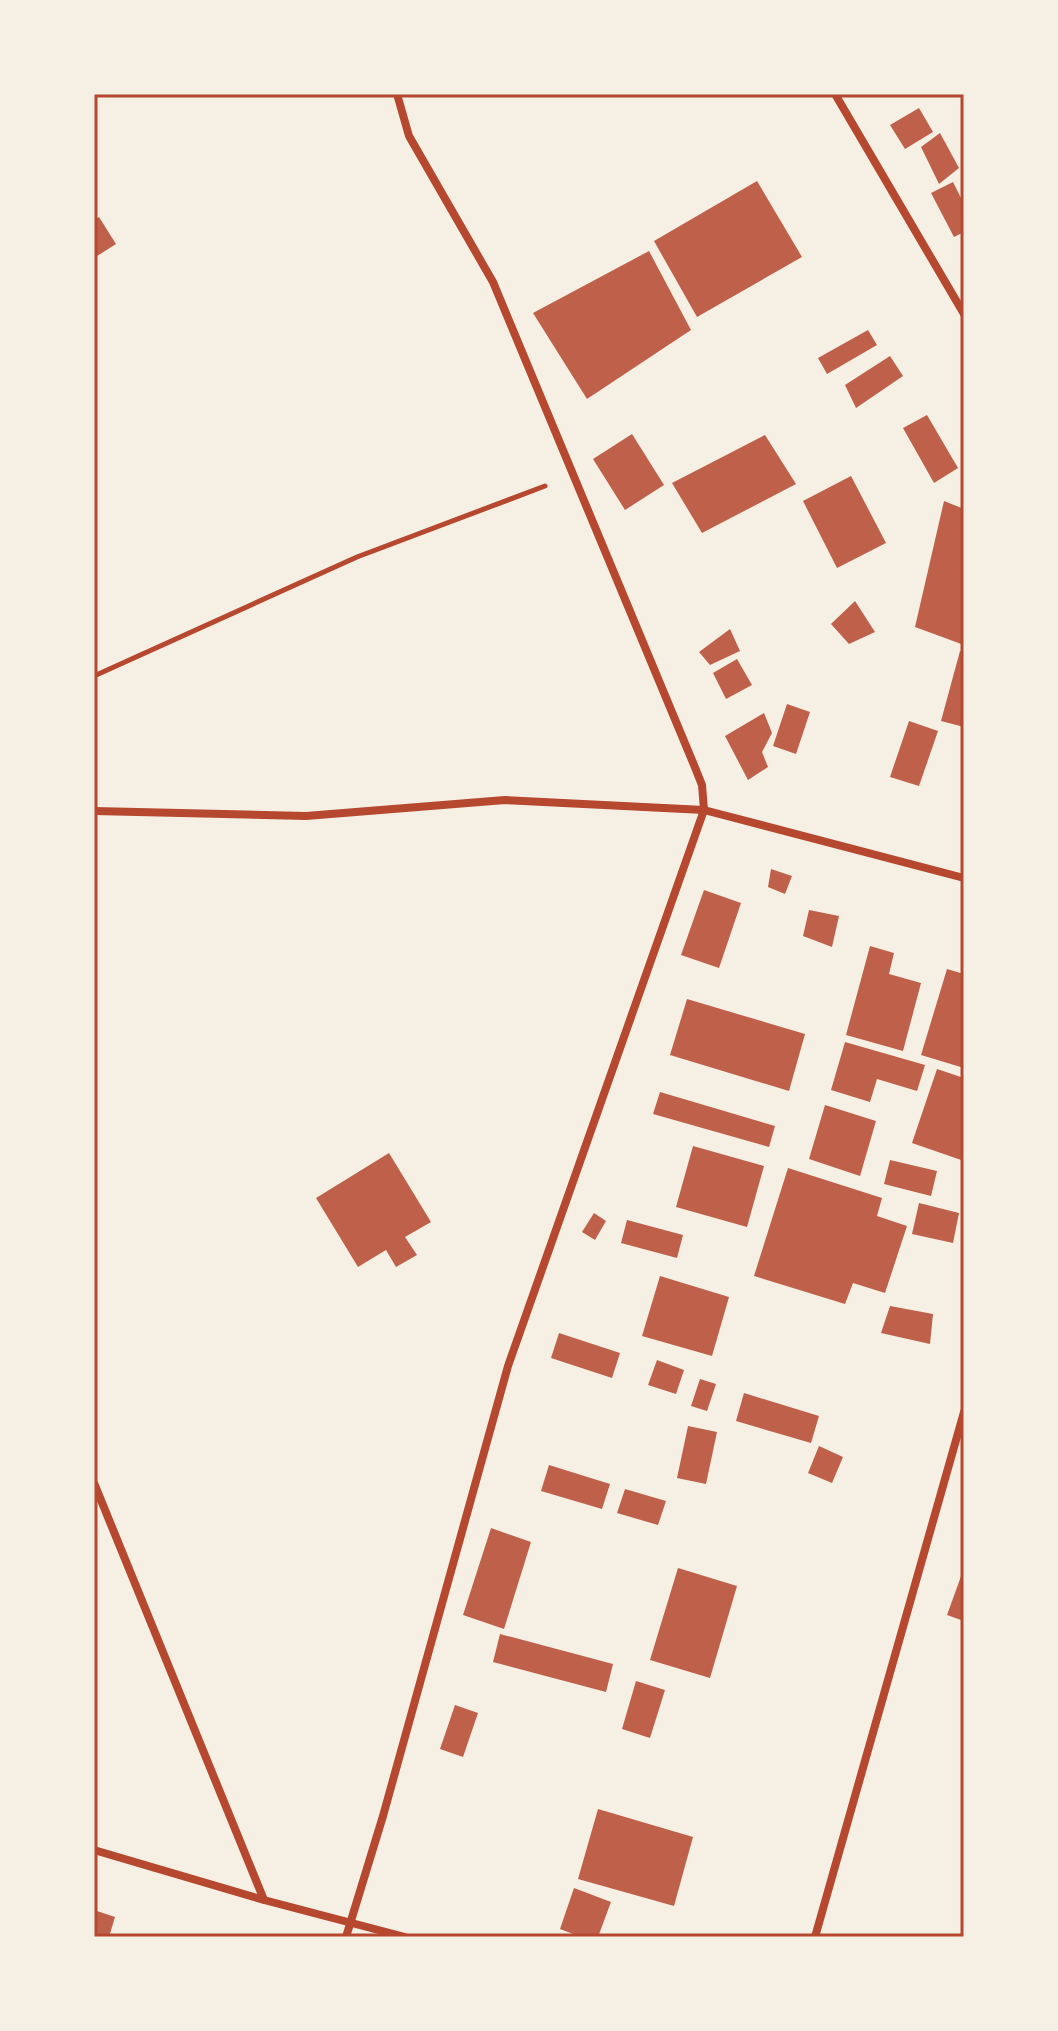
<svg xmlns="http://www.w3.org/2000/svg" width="1058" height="2031" viewBox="0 0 1058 2031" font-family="'Sofia Sans Condensed',sans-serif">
	<rect width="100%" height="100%" fill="#f6efe4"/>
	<g fill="#bf614a">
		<path d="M919 108 933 132 905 149 890 125Z"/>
		<path d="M940 133 959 168 939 184 921 147Z"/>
		<path d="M757 181 802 257 697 317 654 241Z"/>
		<path d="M953 182 964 204V232L954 237 931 193Z"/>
		<path d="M99 217 116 244 94 258V220Z"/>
		<path d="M649 251 691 330 587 399 533 313Z"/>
		<path d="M868 330 877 345 827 374 818 358Z"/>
		<path d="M890 356 903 376 856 408 845 385Z"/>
		<path d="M927 415 958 468 934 483 903 428Z"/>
		<path d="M632 434 664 485 625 510 593 459Z"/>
		<path d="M765 435 796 484 702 533 672 483Z"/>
		<path d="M851 476 886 543 837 568 803 501Z"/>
		<path d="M944 501 964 509V645L915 627Z"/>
		<path d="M855 601 875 632 849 644 831 624Z"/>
		<path d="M730 629 740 651 710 665 699 652Z"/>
		<path d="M960 651 964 653V727L941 721Z"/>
		<path d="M737 659 752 685 726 699 713 673Z"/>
		<path d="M787 704 810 712 796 754 773 746Z"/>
		<path d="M764 713 772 733 762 752 768 767 748 780 725 736Z"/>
		<path d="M909 721 938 731 919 786 890 777Z"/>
		<path d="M771 869 792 876 785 894 768 887Z"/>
		<path d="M704 890 741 903 719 968 681 955Z"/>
		<path d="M809 910 839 916 832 947 803 936Z"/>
		<path d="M870 946 894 953 889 974 921 983 903 1051 846 1035Z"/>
		<path d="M947 969 964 974V1068L921 1055Z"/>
		<path d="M687 999 805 1034 789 1091 670 1055Z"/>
		<path d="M845 1042 925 1065 917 1091 877 1079 870 1102 831 1090Z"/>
		<path d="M937 1069 964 1078V1161L912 1143Z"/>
		<path d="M660 1092 775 1126 769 1147 653 1114Z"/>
		<path d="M825 1105 876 1121 860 1176 809 1159Z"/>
		<path d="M693 1146 764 1166 747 1227 676 1207Z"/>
		<path d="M389 1153 431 1222 405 1237 417 1255 396 1267 386 1250 358 1267 316 1198Z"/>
		<path d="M890 1160 937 1171 931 1196 884 1184Z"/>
		<path d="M788 1168 882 1198 877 1216 907 1226 885 1293 853 1283 845 1304 754 1276Z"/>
		<path d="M919 1203 959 1213 953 1243 912 1234Z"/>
		<path d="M594 1213 606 1221 595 1240 582 1232Z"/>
		<path d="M627 1220 683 1235 677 1258 621 1243Z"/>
		<path d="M660 1276 729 1297 712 1356 642 1336Z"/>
		<path d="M890 1306 933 1314 930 1344 881 1333Z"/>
		<path d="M559 1333 620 1353 612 1378 551 1358Z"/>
		<path d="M657 1360 684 1370 676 1394 648 1385Z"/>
		<path d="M700 1379 716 1384 707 1411 691 1406Z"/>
		<path d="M744 1393 819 1416 811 1443 736 1421Z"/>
		<path d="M688 1426 717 1432 706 1484 677 1478Z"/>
		<path d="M819 1446 843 1457 832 1483 808 1473Z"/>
		<path d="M549 1465 610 1484 602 1509 541 1491Z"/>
		<path d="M625 1489 666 1501 658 1525 617 1513Z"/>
		<path d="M491 1528 531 1542 504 1629 463 1615Z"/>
		<path d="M678 1568 737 1586 710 1678 650 1660Z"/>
		<path d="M964 1568V1621L947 1615Z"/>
		<path d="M500 1634 613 1664 606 1692 493 1662Z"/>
		<path d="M636 1681 665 1690 650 1738 622 1729Z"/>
		<path d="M455 1705 478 1713 463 1757 440 1749Z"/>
		<path d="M598 1809 693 1837 674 1906 578 1879Z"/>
		<path d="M574 1888 611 1902 598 1937H581L560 1929Z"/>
		<path d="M94 1910 115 1917 109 1937H94Z"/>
	</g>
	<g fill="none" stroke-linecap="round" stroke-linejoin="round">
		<path stroke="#b5482f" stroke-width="5" d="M94 676 357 557 545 486"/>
		<g stroke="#b5482f" stroke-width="8">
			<path d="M835 94 964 314"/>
			<path d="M94 811 306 816 505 800 704 810 964 878"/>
			<path d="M94 1483 264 1900 405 1937"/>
			<path d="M94 1850 264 1900"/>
			<path d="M346 1937 383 1816 508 1366 704 810 702 785 694 765 493 282 409 136 397 94"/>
			<path d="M815 1937 964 1412"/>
		</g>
	</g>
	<rect width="1058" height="2031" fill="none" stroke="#f6efe4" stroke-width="192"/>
	<rect x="96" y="96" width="866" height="1839" fill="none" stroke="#b5482f" stroke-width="3"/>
</svg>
